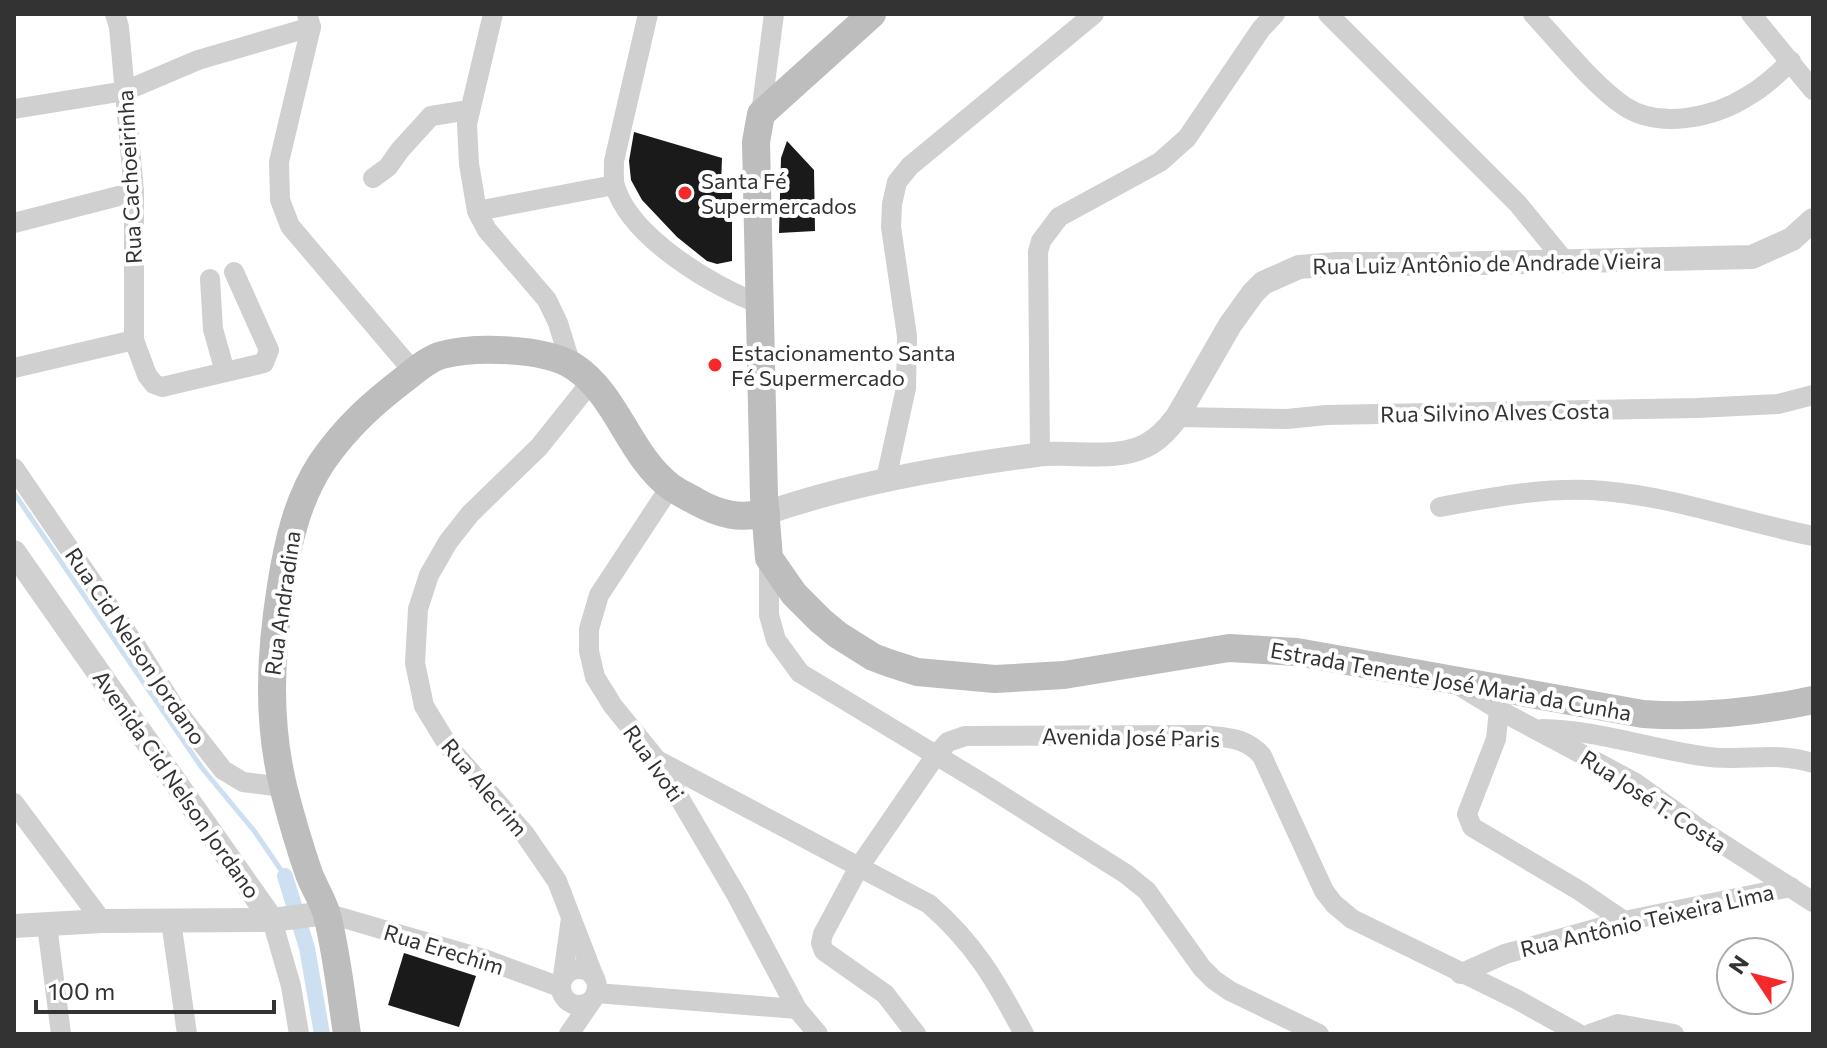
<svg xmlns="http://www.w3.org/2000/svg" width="1827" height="1048" viewBox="0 0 1827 1048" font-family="Commissioner,sans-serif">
	<rect width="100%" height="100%" fill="#fff"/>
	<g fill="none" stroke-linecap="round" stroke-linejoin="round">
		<path stroke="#cce0f1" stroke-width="5" d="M14 493 202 768 255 832 285 876"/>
		<path stroke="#cce0f1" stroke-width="16" d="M285 876 307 948 322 1034"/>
	</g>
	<g fill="#1a1a1a">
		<path d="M634 132 722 158 721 184 732 187V261L717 264 707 261 677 237 642 200 631 180 629 161Z"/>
		<path d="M787 141 814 170 815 231 779 233 781 158Z"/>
		<path d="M404 953 476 976 459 1027 388 1005Z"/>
	</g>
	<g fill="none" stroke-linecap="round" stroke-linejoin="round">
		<g stroke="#d0d0d0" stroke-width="20">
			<path d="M115 14 119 27 134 192V340L147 375 154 384 162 387 264 363 269 350 234 272"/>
			<path d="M307 14 311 27 279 162 280 200 290 226 413 371"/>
			<path d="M493 14 467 124 469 164 477 211 487 230 547 300 558 323 571 365"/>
			<path d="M648 14 614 161C614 169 613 179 615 186 630 237 713 287 760 304"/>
			<path d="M1328 14 1518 204 1564 260"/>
			<path d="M1533 14C1559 42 1594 86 1624 106 1660 130 1715 117 1748 96 1764 87 1778 74 1791 61"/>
			<path d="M1751 14 1813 90"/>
			<path d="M14 109 125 91 198 60 311 27"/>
			<path d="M761 114 774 14"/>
			<path d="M373 178 388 167 400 150 431 116 469 110"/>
			<path d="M477 211 614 185"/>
			<path d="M14 223 134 192"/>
			<path d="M210 279 213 329 225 372"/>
			<path d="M14 368 134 340"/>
			<path d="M591 382 539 447 470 514 448 542 429 575 418 609 415 663 424 706 449 747 524 833 557 881 594 977"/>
			<path d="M1177 417 1287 419 1326 415 1697 408 1778 404 1813 395"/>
			<path d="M1040 454 1038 252 1041 241 1059 217 1160 162 1187 138 1261 29 1275 14"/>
			<path d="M14 468 138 649 176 710 223 770 243 782 283 787"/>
			<path d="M886 479 906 388 907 336 891 227 892 204 897 182 910 166 1094 14"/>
			<path d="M670 487 599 595 589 629V651L595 677 613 706 657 760 737 896 797 1009 818 1034"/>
			<path d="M1440 507C1493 497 1550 486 1604 491 1675 497 1743 522 1813 536"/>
			<path d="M769 558V615L776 640 800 673 982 783 1126 874 1147 891 1202 968 1214 980 1230 991 1319 1034"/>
			<path d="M1458 685 1499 710 1634 782 1701 830 1813 902"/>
			<path d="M1499 710 1496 739 1467 814 1472 827 1580 891 1624 921"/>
			<path d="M1542 729C1596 730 1648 748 1702 756 1742 763 1771 750 1813 763"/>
			<path d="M659 761 929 904C975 944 996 981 1024 1034"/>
			<path d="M14 803 102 921"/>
			<path d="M326 913 484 959 560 987"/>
			<path d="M272 920 291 986 299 1034"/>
			<path d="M171 921 187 1034"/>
			<path d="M47 925 61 1034"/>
			<circle cx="579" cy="987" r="18"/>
			<path d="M1460 974 1505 954 1624 921 1791 887"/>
			<path d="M563 976 571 918"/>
			<path d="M596 993 797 1009"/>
			<path d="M569 1034 593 999"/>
			<path d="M916 1034 885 994 824 951 821 943 823 934 859 867 936 755 948 742 965 736 1204 735C1227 738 1246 737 1262 756L1324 891 1334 904 1352 919 1516 999 1579 1034"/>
			<path d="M1590 1034 1618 1024 1674 1034"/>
		</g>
		<g stroke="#d0d0d0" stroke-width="24">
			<path d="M766 513C853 483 945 467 1036 455 1071 450 1112 462 1145 446 1158 440 1168 429 1177 417L1230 325 1253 293 1263 283 1299 267 1338 264H1442L1752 257 1792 239 1813 220"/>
			<path d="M14 552 272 920"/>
			<path d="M14 926 102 921 272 920 326 913"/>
		</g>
		<g stroke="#bdbdbd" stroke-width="28">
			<path d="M872 14 761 114 756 142 764 496 769 558 794 594 821 621 838 635 873 657 889 663 917 672 995 679 1064 675 1229 648 1297 652 1643 714C1700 718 1757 712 1813 700"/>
			<path d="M347 1034C341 995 337 954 327 915 323 900 313 886 308 871 299 845 291 817 284 790 267 722 270 655 281 586 288 542 297 500 322 462 347 426 373 403 407 377 417 369 430 358 442 355 475 346 544 348 573 366 617 394 629 456 671 487 679 493 689 497 697 502 721 515 739 519 766 513"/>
		</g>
	</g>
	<g fill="#f52929" stroke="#fff" stroke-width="3">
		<circle cx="685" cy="193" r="8"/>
		<circle cx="715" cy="365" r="8"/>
	</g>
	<g text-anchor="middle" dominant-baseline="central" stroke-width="8" stroke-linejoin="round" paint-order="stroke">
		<g font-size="22" fill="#333" stroke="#fff">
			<text transform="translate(129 177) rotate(-93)">Rua Cachoeirinha</text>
			<text transform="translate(1487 263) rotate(-1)">Rua Luiz Antônio de Andrade Vieira</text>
			<text transform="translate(1495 412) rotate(-1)">Rua Silvino Alves Costa</text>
			<text transform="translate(282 603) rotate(-82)">Rua Andradina</text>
			<text transform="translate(136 646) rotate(56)">Rua Cid Nelson Jordano</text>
			<text transform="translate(1451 681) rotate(10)">Estrada Tenente José Maria da Cunha</text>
			<text transform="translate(1131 737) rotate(1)">Avenida José Paris</text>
			<text transform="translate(654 763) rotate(55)">Rua Ivoti</text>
			<text transform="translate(177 784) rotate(55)">Avenida Cid Nelson Jordano</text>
			<text transform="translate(485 787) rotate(50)">Rua Alecrim</text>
			<text transform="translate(1654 801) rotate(33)">Rua José T. Costa</text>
			<text transform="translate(1647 920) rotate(-13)">Rua Antônio Teixeira Lima</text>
			<text transform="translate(444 949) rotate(17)">Rua Erechim</text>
		</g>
		<g font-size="22" fill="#333" stroke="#fff" text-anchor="start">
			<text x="701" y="180">Santa Fé<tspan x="701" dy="25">Supermercados</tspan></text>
			<text x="731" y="352">Estacionamento Santa<tspan x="731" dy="25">Fé Supermercado</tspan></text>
		</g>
	</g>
	<rect width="1827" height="1048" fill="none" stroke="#333333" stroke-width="32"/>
	<g transform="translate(1755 976) rotate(305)"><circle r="38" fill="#ffffff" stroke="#adadad" stroke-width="2"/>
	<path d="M0-6L14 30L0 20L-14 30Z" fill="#f52929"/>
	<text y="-12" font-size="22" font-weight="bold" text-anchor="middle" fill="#333333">N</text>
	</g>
	<path d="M36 1000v12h238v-12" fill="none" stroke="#333333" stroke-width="4"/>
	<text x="48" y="1000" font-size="24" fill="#333333" stroke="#ffffff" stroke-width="6" paint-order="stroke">100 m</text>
</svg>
